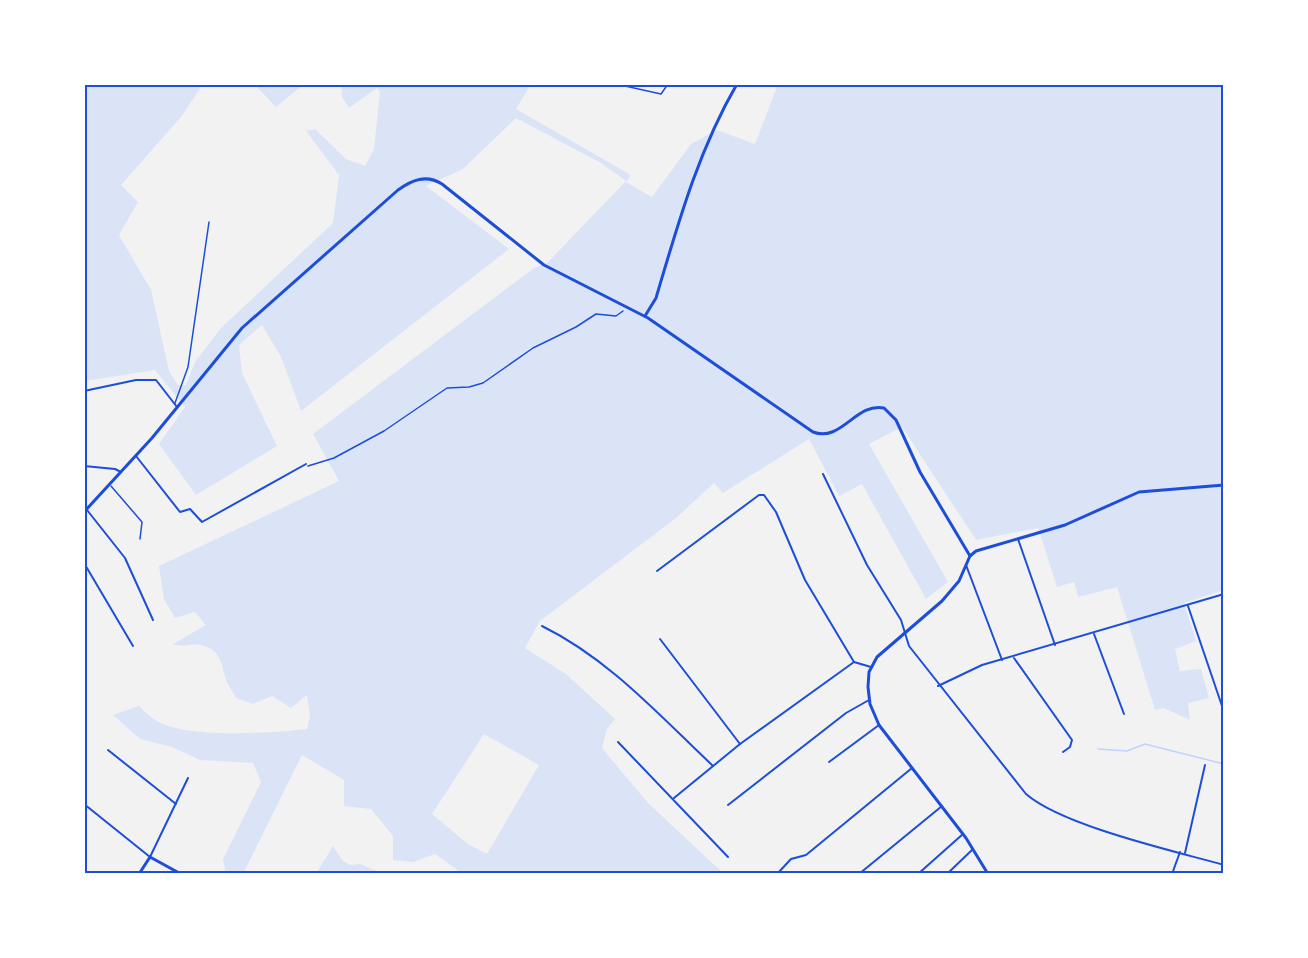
<svg xmlns="http://www.w3.org/2000/svg" width="1308" height="958" viewBox="0 0 1308 958" font-family="'Work Sans',sans-serif">
	<rect width="100%" height="100%" fill="#f2f2f2"/>
	<g fill="#dbe4f7" fill-rule="evenodd">
		<path d="M84 84H203L181 117 121 185 138 202 119 235 151 290 169 371 178 385H186L195 362 221 328 333 223 339 175 306 131 315 129 346 159 365 166 374 149 380 92 377 88 349 108 342 97 341 84H531L516 109 631 175 626 182 652 197 691 144 717 130 755 144 778 84H1224V590L1184 603 1196 641 1175 649 1180 671 1201 669 1209 698 1188 703 1190 720 1164 708 1155 710 1117 587 1078 597 1074 582 1057 587 1038 528 976 540 902 427 869 444 948 582 926 599 862 484 839 496 809 439 723 493 714 483 676 518 540 621 525 648 566 674 615 719 607 729 602 748 648 803 724 874H463L435 854 413 862 393 860V836L371 809 344 806V780L302 755 245 870 241 874H226L223 859 261 782 253 763 200 760 172 747 140 739 113 715 139 706C144 711 150 717 157 721 188 739 271 733 307 729L310 716 307 695 291 708 272 696 253 704 236 698C233 692 227 684 225 677 221 661 220 650 201 645 192 643 183 648 173 644L206 625 195 612 175 618 164 599 159 566 339 481 313 434 534 268 547 263 626 181 601 163 516 118 463 169 426 186 509 249 301 411 281 357 262 325 239 345 242 373 277 446 196 495 159 444 185 407 155 370 84 381ZM484 734 539 765 487 854 468 844 432 814Z"/>
		<path d="M254 84H304L276 107Z"/>
		<path d="M333 846 342 860 350 865 360 864 384 874H316Z"/>
	</g>
	<g fill="none" stroke-linecap="round" stroke-linejoin="round">
		<path stroke="#bfd3fe" stroke-width="1.5" d="M1098 749 1127 751 1145 744 1224 764"/>
		<path stroke="#1d4ed8" stroke-width="1.5" d="M308 466 334 458 384 431 447 388 469 387 483 383 533 348 576 327 596 314 616 316 623 311"/>
		<g stroke="#1d4ed8" stroke-width="1.5">
			<path d="M616 84 661 94 668 84"/>
			<path d="M175 403 188 367 209 222"/>
			<path d="M111 486 142 522 140 539"/>
		</g>
		<g stroke="#1d4ed8" stroke-width="2">
			<path d="M84 391 136 380H156L177 407"/>
			<path d="M136 456 180 512 190 509 202 522 306 464"/>
			<path d="M84 466 115 469 121 472"/>
			<path d="M823 474 867 565 901 620 909 646 1026 794C1063 826 1174 851 1224 865"/>
			<path d="M87 510 125 558 153 620"/>
			<path d="M1018 539 1055 645"/>
			<path d="M84 563 133 646"/>
			<path d="M966 565 1002 660"/>
			<path d="M657 571 759 495H764L776 512 805 580 854 662"/>
			<path d="M1188 606 1222 706"/>
			<path d="M542 626C609 659 659 715 713 766"/>
			<path d="M1094 634 1124 714"/>
			<path d="M660 639 740 744"/>
			<path d="M1014 658 1072 740 1070 747 1063 752"/>
			<path d="M854 662 871 667"/>
			<path d="M938 686 982 665 1224 594"/>
			<path d="M618 742 728 857"/>
			<path d="M108 750 176 804"/>
			<path d="M829 762 879 725"/>
			<path d="M674 798 740 744 854 662"/>
			<path d="M84 804 150 857 188 778"/>
			<path d="M728 805 846 713 869 700"/>
			<path d="M1185 853 1205 765"/>
			<path d="M1222 864 1224 858"/>
			<path d="M777 874 791 859 806 855 912 768"/>
			<path d="M859 874 942 806"/>
			<path d="M918 874 963 834"/>
			<path d="M947 874 973 849"/>
			<path d="M1172 874 1180 852"/>
		</g>
		<g stroke="#1d4ed8" stroke-width="3">
			<path d="M645 316 656 298C678 224 698 151 737 84"/>
			<path d="M84 512 152 438 242 328 398 190C412 180 426 174 442 184L544 265 648 318 813 432C841 443 856 402 884 408L896 420 920 472 970 556"/>
			<path d="M139 874 150 857 181 874"/>
			<path d="M988 874 966 838 879 725 870 704 868 687 869 672 877 657 942 601 959 581 970 556 976 551 1065 525 1139 492 1224 485"/>
		</g>
	</g>
	<rect width="1308" height="958" fill="none" stroke="#ffffff" stroke-width="171"/>
	<rect x="86" y="86" width="1136" height="786" fill="none" stroke="#1d4ed8" stroke-width="2"/>
</svg>
